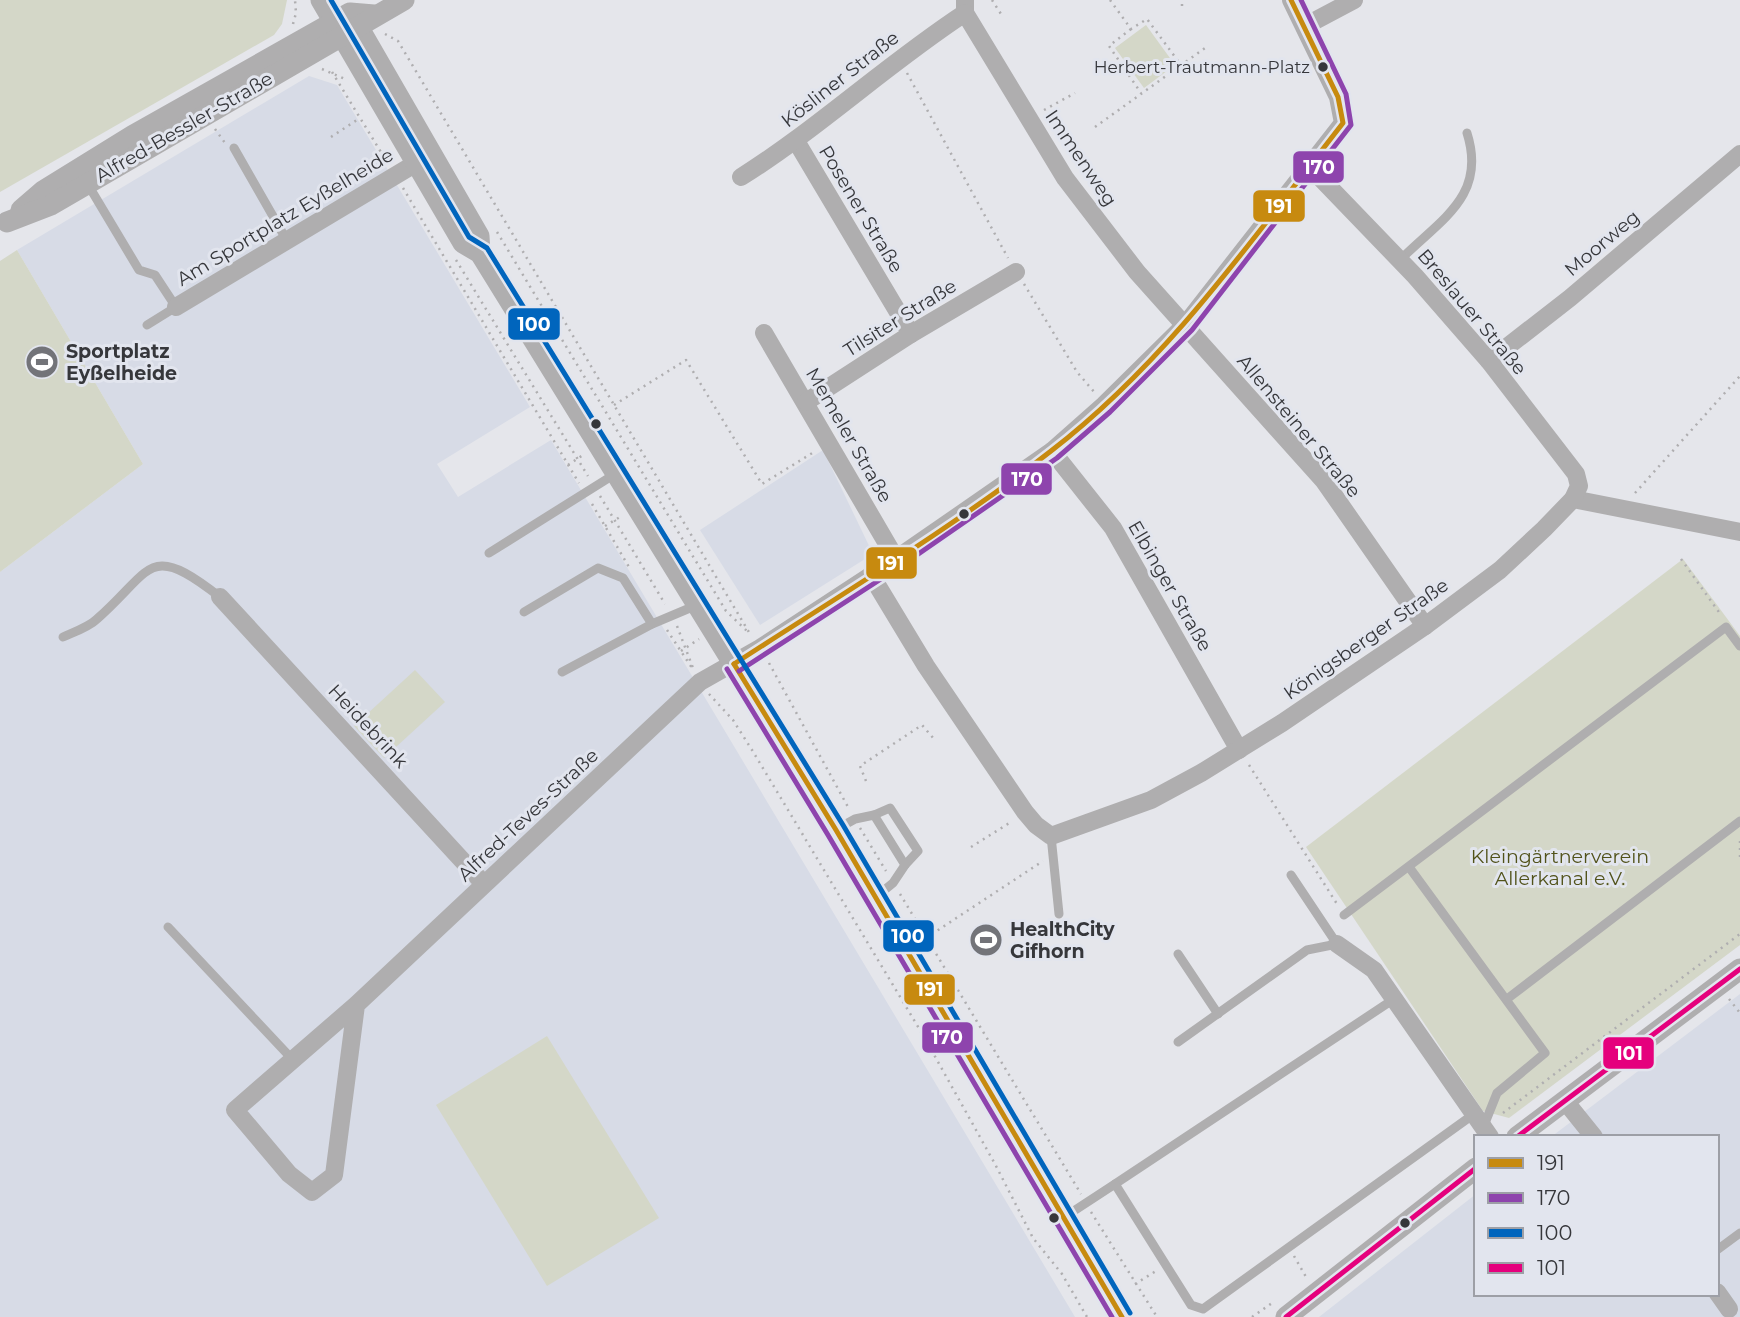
<svg xmlns="http://www.w3.org/2000/svg" width="1740" height="1317" viewBox="0 0 1740 1317" font-family="Montserrat,sans-serif">
	<rect width="100%" height="100%" fill="#e5e6eb"/>
	<g fill="#d7dbe6">
		<path d="M309 76 337 85 530 407 437 464 458 497 551 440 1075 1317H0V572L143 464 17 250Z"/>
		<path d="M823 450 873 554 760 625 700 530Z"/>
		<path d="M1740 994V1317H1319L1476 1194V1294H1717V1137H1551Z"/>
	</g>
	<g fill="#d4d7c8">
		<path d="M0 0H287L282 24 274 35 0 192Z"/>
		<path d="M1146 25 1175 65 1144 88 1115 48Z"/>
		<path d="M17 250 143 464 0 572V261Z"/>
		<path d="M1683 559 1740 636V945L1509 1118 1483 1111 1306 847Z"/>
		<path d="M415 670 445 702 384 758 354 726Z"/>
		<path d="M547 1036 659 1218 547 1286 436 1105Z"/>
	</g>
	<g fill="none" stroke-linecap="round" stroke-linejoin="round">
		<g stroke="#afaeb0" stroke-width="2.5" stroke-dasharray="2 5" stroke-linecap="butt">
			<path d="M992 0 1001 14"/>
			<path d="M1110 0 1131 29 1147 19 1181 65"/>
			<path d="M1182 6V0"/>
			<path d="M293 24 296 13 295 0"/>
			<path d="M1131 29 1109 46 1141 93"/>
			<path d="M385 34 398 41 750 634"/>
			<path d="M322 69 345 79"/>
			<path d="M332 72 387 162"/>
			<path d="M907 73 1008 258"/>
			<path d="M1044 110 1075 93"/>
			<path d="M1095 127 1205 48"/>
			<path d="M215 129 225 143"/>
			<path d="M331 137 360 118"/>
			<path d="M403 188 579 483"/>
			<path d="M497 232 726 611 748 632"/>
			<path d="M456 260 588 476"/>
			<path d="M1024 284 1077 372 1095 393"/>
			<path d="M614 405 686 360 762 484 814 452"/>
			<path d="M568 465 583 455"/>
			<path d="M1635 493 1740 376"/>
			<path d="M600 496 665 604"/>
			<path d="M592 504 629 567"/>
			<path d="M605 526 620 517"/>
			<path d="M1681 559 1721 615"/>
			<path d="M677 626 693 668"/>
			<path d="M667 630 692 668"/>
			<path d="M681 651 699 639"/>
			<path d="M769 663 848 807"/>
			<path d="M709 694 733 720 752 750 923 1035 995 1164 1033 1238 1062 1274 1087 1317"/>
			<path d="M1249 765 1337 904"/>
			<path d="M866 781 860 766 922 725 934 739"/>
			<path d="M860 828 886 871"/>
			<path d="M1740 841V859"/>
			<path d="M971 847 1011 822"/>
			<path d="M900 894 1081 1194"/>
			<path d="M926 938 1043 861"/>
			<path d="M1729 999 1740 1013"/>
			<path d="M1503 1113 1740 934"/>
			<path d="M1091 1212 1157 1317"/>
			<path d="M1294 1256 1306 1277"/>
			<path d="M1135 1284 1156 1271"/>
			<path d="M1252 1317 1275 1301"/>
		</g>
		<g stroke="#afaeaf" stroke-width="9">
			<path d="M234 148 286 239"/>
			<path d="M87 183 139 270 155 275 176 307 147 325"/>
			<path d="M1401 259C1441 219 1487 196 1467 133"/>
			<path d="M489 553 615 474"/>
			<path d="M524 612 598 568 623 578 652 624"/>
			<path d="M63 637C74 632 89 627 97 619 153 570 147 540 220 597"/>
			<path d="M562 672 652 624 697 605"/>
			<path d="M874 815 890 808 918 851 905 865"/>
			<path d="M837 829 855 819 874 815 905 865 893 883 877 896"/>
			<path d="M1051 836 1059 914"/>
			<path d="M1409 867 1545 1053 1497 1093 1483 1128"/>
			<path d="M1344 915 1726 627 1740 646"/>
			<path d="M168 927 293 1060"/>
			<path d="M1178 954 1218 1014"/>
			<path d="M1507 999 1740 821"/>
			<path d="M1178 1042 1307 950 1337 944 1291 875"/>
			<path d="M1115 1184 1394 999"/>
			<path d="M1063 1218 1115 1184 1191 1305 1203 1309 1474 1114"/>
			<path d="M1717 1250 1740 1233"/>
		</g>
		<g stroke="#afaeaf" stroke-width="18">
			<path d="M965 0V13L1065 178 1137 272 1324 481 1425 626"/>
			<path d="M1305 26 1354 0"/>
			<path d="M796 141 911 334"/>
			<path d="M741 177C819 128 887 64 965 13"/>
			<path d="M176 307 428 156"/>
			<path d="M764 333 896 559"/>
			<path d="M1489 361 1570 298 1740 154"/>
			<path d="M806 402 911 334 1016 272"/>
			<path d="M1052 451 1113 528 1239 750"/>
			<path d="M1573 499 1740 532"/>
			<path d="M871 575 926 666 1025 812 1036 825 1051 836 1151 800 1201 773 1282 723 1425 626 1500 570 1544 529 1573 499 1579 486 1576 474 1489 361 1415 276 1309 166"/>
			<path d="M220 597 484 884"/>
			<path d="M1337 944 1374 970 1490 1137"/>
			<path d="M356 1005 334 1175 312 1192 289 1174 235 1110 356 1005 700 682 760 648 896 559 1052 451 1104 405 1185 325 1343 123 1338 97 1291 0"/>
			<path d="M1565 1101 1594 1137"/>
			<path d="M1717 1292 1729 1309"/>
		</g>
		<g stroke="#afaeaf" stroke-width="21">
			<path d="M321 0 463 243 480 253 836 830 1122 1317"/>
			<path d="M352 16 479 236 480 253"/>
			<path d="M21 210 43 191 132 136 350 13 374 15"/>
			<path d="M7 222 51 205 404 0"/>
			<path d="M1517 1137 1740 969"/>
			<path d="M1286 1317 1476 1168"/>
		</g>
		<defs>
			<g id="bus-1">
				<path d="M734 664C840 595 951 529 1051 451 1168 361 1253 238 1343 123L1338 97 1291 0"/>
				<path d="M734 664 836 830 1122 1317"/>
			</g>
			<g id="bus-2">
				<path d="M727 669 828 835 1112 1317"/>
				<path d="M739 671 901 566 1057 458 1110 412 1192 330 1351 125 1346 94 1301 0"/>
			</g>
			<path id="bus-3" d="M331 0 469 237 487 248 843 825 1130 1313"/>
			<g id="bus-4">
				<path d="M1517 1137 1740 969"/>
				<path d="M1286 1317 1476 1168"/>
			</g>
		</defs>
		<use href="#bus-1" stroke="#e2e5ee" stroke-width="10"/>
		<use href="#bus-2" stroke="#e2e5ee" stroke-width="10"/>
		<use href="#bus-3" stroke="#e2e5ee" stroke-width="10"/>
		<use href="#bus-4" stroke="#e2e5ee" stroke-width="10"/>
		<use href="#bus-1" stroke="#c78a0f" stroke-width="5"/>
		<use href="#bus-2" stroke="#8e44ad" stroke-width="5"/>
		<use href="#bus-3" stroke="#0065bd" stroke-width="5"/>
		<use href="#bus-4" stroke="#e5007d" stroke-width="5"/>
	</g>
	<defs>
		<symbol id="stadium-disc" viewBox="-11 -11 22 22"><circle r="9.5" fill="#737479" stroke="#e2e5ee"/><path d="M0-5a6.5 5 0 1 0 0 10a6.5 5 0 1 0 0-10ZM-3.5-1.8h7v3.6h-7Z" fill="#fff"/></symbol>
	</defs>
	<g fill-rule="evenodd">
		<use href="#stadium-disc" x="23" y="343" width="38" height="38"/>
		<use href="#stadium-disc" x="967" y="921" width="38" height="38"/>
	</g>
	<g fill="#36373b" stroke="#e2e5ee" stroke-width="2.5">
		<circle cx="1323" cy="67" r="6"/>
		<circle cx="596" cy="424" r="6"/>
		<circle cx="964" cy="514" r="6"/>
		<circle cx="1054" cy="1218" r="6"/>
		<circle cx="1405" cy="1223" r="6"/>
	</g>
	<g text-anchor="middle" dominant-baseline="central" stroke-width="6" stroke-linejoin="round" paint-order="stroke">
		<g font-size="17" fill="#36373b" stroke="#e2e5ee" text-anchor="end">
			<text x="1310" y="67">Herbert-Trautmann-Platz</text>
		</g>
		<g font-size="19" fill="#36373b" stroke="#e2e5ee">
			<text transform="translate(840 79) rotate(-38)">Kösliner Straße</text>
			<text transform="translate(184 127) rotate(-30)">Alfred-Bessler-Straße</text>
			<text transform="translate(1081 158) rotate(56)">Immenweg</text>
			<text transform="translate(861 209) rotate(59)">Posener Straße</text>
			<text transform="translate(285 217) rotate(-31)">Am Sportplatz Eyßelheide</text>
			<text transform="translate(1602 243) rotate(-40)">Moorweg</text>
			<text transform="translate(1472 312) rotate(50)">Breslauer Straße</text>
			<text transform="translate(900 318) rotate(-32)">Tilsiter Straße</text>
			<text transform="translate(1299 426) rotate(50)">Allensteiner Straße</text>
			<text transform="translate(849 435) rotate(60)">Memeler Straße</text>
			<text transform="translate(1170 586) rotate(60)">Elbinger Straße</text>
			<text transform="translate(1366 639) rotate(-35)">Königsberger Straße</text>
			<text transform="translate(368 726) rotate(47)">Heidebrink</text>
			<text transform="translate(528 815) rotate(-43)">Alfred-Teves-Straße</text>
		</g>
		<g font-size="19" font-weight="bold" fill="#36373b" stroke="#e2e5ee" text-anchor="start">
			<text x="66" y="351">Sportplatz<tspan x="66" dy="22">Eyßelheide</tspan></text>
			<text x="1010" y="929">HealthCity<tspan x="1010" dy="22">Gifhorn</tspan></text>
		</g>
		<g font-size="19" fill="#51521a" stroke="#e2e5ee">
			<text x="1560" y="856">Kleingärtnerverein<tspan x="1560" dy="22">Allerkanal e.V.</tspan></text>
		</g>
	</g>
	<g stroke="#e2e5ee" stroke-width="2.5">
		<rect x="1292" y="150" width="53" height="34" rx="7" fill="#8e44ad"/>
		<rect x="1252" y="189" width="54" height="34" rx="7" fill="#c78a0f"/>
		<rect x="507" y="307" width="54" height="34" rx="7" fill="#0065bd"/>
		<rect x="1000" y="462" width="53" height="34" rx="7" fill="#8e44ad"/>
		<rect x="865" y="546" width="53" height="34" rx="7" fill="#c78a0f"/>
		<rect x="882" y="919" width="53" height="34" rx="7" fill="#0065bd"/>
		<rect x="903" y="973" width="53" height="33" rx="7" fill="#c78a0f"/>
		<rect x="921" y="1021" width="53" height="33" rx="7" fill="#8e44ad"/>
		<rect x="1602" y="1036" width="53" height="34" rx="7" fill="#e5007d"/>
	</g>
	<g font-size="19" text-anchor="middle" font-weight="bold" fill="#fff">
		<text x="1319" y="174">170</text>
		<text x="1279" y="213">191</text>
		<text x="534" y="331">100</text>
		<text x="1027" y="486">170</text>
		<text x="891" y="570">191</text>
		<text x="908" y="943">100</text>
		<text x="930" y="996">191</text>
		<text x="947" y="1044">170</text>
		<text x="1629" y="1060">101</text>
	</g>
	<rect x="1474" y="1135" width="245" height="161" fill="#e2e5ee" stroke="#9d9fa6" stroke-width="2"/>
	<rect x="1488" y="1158" width="35" height="10" fill="#c78a0f" stroke="#9d9fa6" stroke-width="2"/>
	<text x="1537" y="1170" font-size="21" fill="#36373b">191</text>
	<rect x="1488" y="1193" width="35" height="10" fill="#8e44ad" stroke="#9d9fa6" stroke-width="2"/>
	<text x="1537" y="1205" font-size="21" fill="#36373b">170</text>
	<rect x="1488" y="1228" width="35" height="10" fill="#0065bd" stroke="#9d9fa6" stroke-width="2"/>
	<text x="1537" y="1240" font-size="21" fill="#36373b">100</text>
	<rect x="1488" y="1263" width="35" height="10" fill="#e5007d" stroke="#9d9fa6" stroke-width="2"/>
	<text x="1537" y="1275" font-size="21" fill="#36373b">101</text>
</svg>
